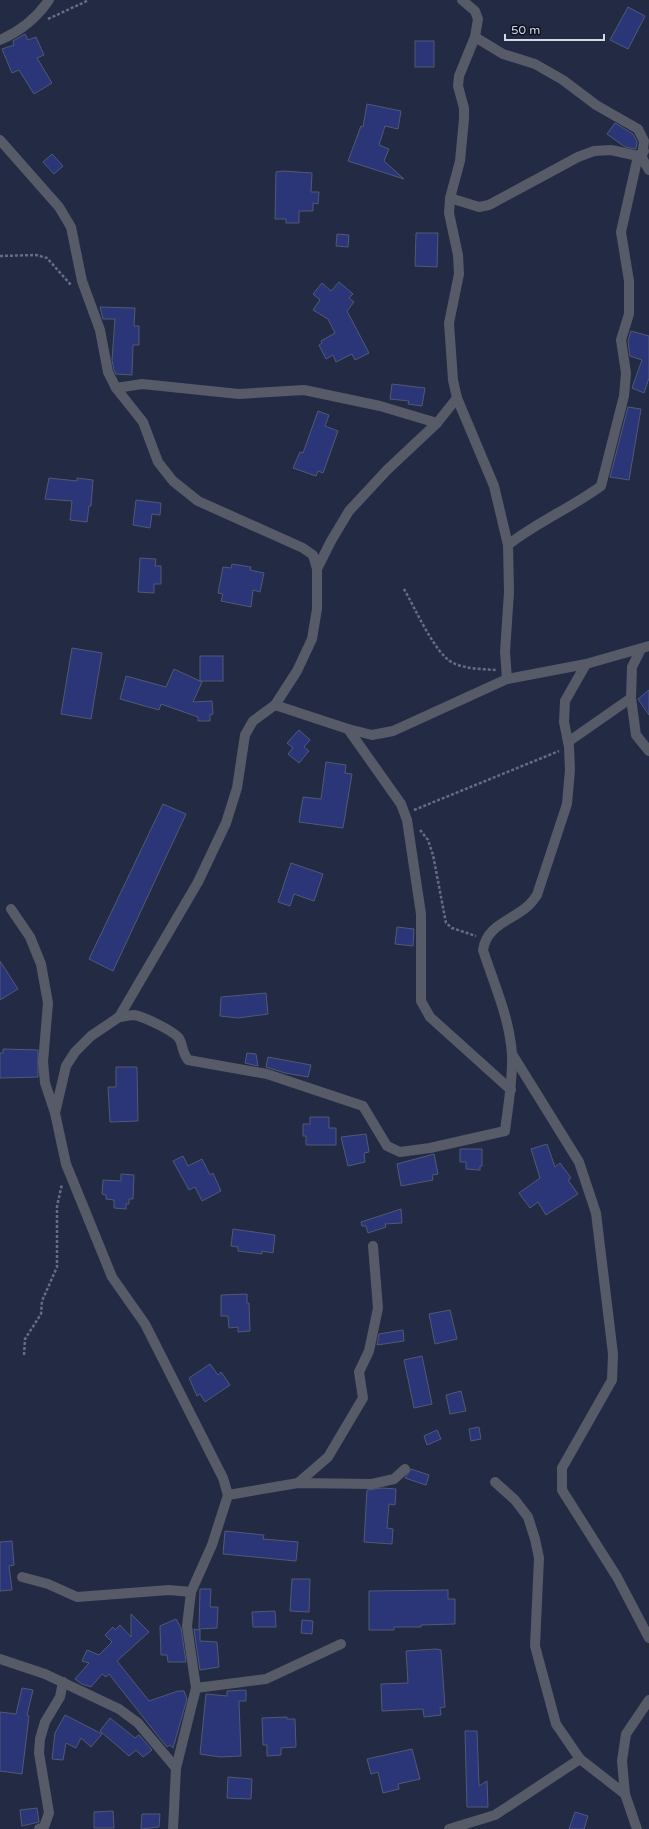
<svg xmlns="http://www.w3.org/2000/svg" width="649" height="1829" viewBox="0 0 649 1829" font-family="'Varela Round',sans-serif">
	<rect width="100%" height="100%" fill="#232a43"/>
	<g fill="#2b3678" stroke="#505975">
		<path d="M628 7 645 16 628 49 610 40Z"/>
		<path d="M25 34 28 40 36 37 44 55 37 58 52 83 34 94 19 70 12 73 2 49 14 45 13 41Z"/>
		<rect x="415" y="41" width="19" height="26"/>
		<path d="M367 104 401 111 398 129 385 126 379 145 389 149 384 161 404 179 348 161 361 126 363 127Z"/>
		<path d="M615 123 633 134 637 142 636 149 625 147 607 134Z"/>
		<path d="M52 154 63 166 54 174 43 162Z"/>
		<path d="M283 171 312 173 311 192H319L318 204 313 203V211H299V223H286V219H275L276 172Z"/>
		<path d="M416 233H438L437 267 415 266Z"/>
		<path d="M337 234 349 235 348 247 336 246Z"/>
		<path d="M339 282 353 294 349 298 354 302 347 311 369 353 355 360 352 354 336 362 333 355 326 359 319 345 322 343 321 341 335 333 328 319 313 310 320 300 313 294 322 283 331 291Z"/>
		<path d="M100 307 135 308 134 326H139V345H133L132 375 116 374 114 370 112 360 115 319H103Z"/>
		<path d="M631 331 649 336V378L644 393 632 388 642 360 630 356 628 341Z"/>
		<path d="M392 384 425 388 422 406 408 404 409 401 390 399Z"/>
		<path d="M628 407 641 409 629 480 610 477Z"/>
		<path d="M318 411 329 415 325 426 338 431 323 473 318 471 316 476 293 468 300 452 303 453Z"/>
		<path d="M49 478 77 481V478L93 480 91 506H89L87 522 70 520 72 501 45 499Z"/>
		<path d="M136 500 161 503 160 515 152 514 150 528 133 525Z"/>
		<path d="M140 558 156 559 155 566H161V584H154V593L138 592Z"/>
		<path d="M232 564 251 567 250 570 264 573 260 592 253 590 251 607 221 601 223 594 218 593 223 567 231 568Z"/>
		<path d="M72 648 102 653 91 719 61 714Z"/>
		<rect x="200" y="656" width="23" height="25"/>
		<path d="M174 669 202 682 193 702 212 701 213 714 210 715V721H198V717L161 704 159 710 120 699 126 676 166 687Z"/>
		<path d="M649 690V715L638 699Z"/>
		<path d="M299 730 310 740 304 747 309 751 299 763 288 754 293 748 287 743Z"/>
		<path d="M326 762 346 765 345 773 352 774 343 828 299 822 303 797 321 799Z"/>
		<path d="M163 804 186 814 113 971 89 959Z"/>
		<path d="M291 863 323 874 314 901 294 894 290 906 278 902Z"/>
		<path d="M397 927 414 929 413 946 395 944Z"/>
		<path d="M0 961 18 989 0 1000Z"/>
		<path d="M266 993 268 1014 238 1018 220 1016 221 997Z"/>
		<path d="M3 1049 38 1050V1077L0 1078V1053H3Z"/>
		<path d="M247 1053 256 1054 258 1066 245 1063Z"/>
		<path d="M268 1057 311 1065 308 1077 285 1073 266 1067Z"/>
		<path d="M116 1067H137L138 1121 110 1122 108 1087H116Z"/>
		<path d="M310 1117H329V1128H336V1145H306V1136H303V1124H310Z"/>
		<path d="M366 1134 369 1152 364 1153 365 1162 348 1166 341 1137Z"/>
		<path d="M547 1144 555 1167 560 1163 571 1178 568 1180 578 1194 546 1215 538 1202 530 1208 519 1193 540 1178 531 1149Z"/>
		<path d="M460 1149H482V1166H480V1170L466 1169V1162H460Z"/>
		<path d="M434 1154 438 1174 432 1175 433 1180 401 1186 397 1164Z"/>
		<path d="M183 1156 188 1166 202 1159 210 1175 213 1173 221 1191 202 1201 195 1187 189 1190 173 1161Z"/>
		<path d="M121 1174 134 1175 133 1199H129V1204H126V1209L114 1208V1200L106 1199V1195L102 1194 103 1180 121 1181Z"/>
		<path d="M401 1209 402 1223 385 1224 386 1227 368 1233 366 1226H362L361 1222Z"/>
		<path d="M233 1229 275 1235 273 1253 262 1251V1254L238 1251V1247L231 1246Z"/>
		<path d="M247 1294V1303H249L250 1331 238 1332V1327L229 1328 228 1316H221V1295Z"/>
		<path d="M450 1310 457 1339 435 1344 429 1314Z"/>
		<path d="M403 1330 404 1341 377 1345 379 1334Z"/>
		<path d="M422 1356 432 1404 414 1408 404 1360Z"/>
		<path d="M210 1364 218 1375 221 1372 230 1385 205 1402 200 1394 197 1396 189 1378Z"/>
		<path d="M461 1391 466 1411 450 1414 446 1395Z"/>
		<path d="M479 1427 481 1439 471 1441 469 1429Z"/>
		<path d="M437 1430 441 1439 427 1445 424 1436Z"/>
		<path d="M411 1469 429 1475 426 1485 405 1478Z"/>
		<path d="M382 1488 396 1489 395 1505 389 1504 387 1528 393 1529 392 1544 364 1542 367 1490Z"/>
		<path d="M225 1531 264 1535 263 1539 298 1542 296 1561 223 1554Z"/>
		<path d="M12 1541 14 1565 9 1566 12 1590 0 1591V1542Z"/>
		<path d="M292 1579H310L309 1612 290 1611Z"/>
		<path d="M200 1589H211L210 1607H218L217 1628 199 1629Z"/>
		<path d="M448 1590V1599H455V1624L421 1625V1627H394V1630H369V1591Z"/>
		<path d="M275 1611 276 1627H253L252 1612Z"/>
		<path d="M131 1614 149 1632 117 1661 149 1701 178 1691H184L187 1699 173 1748 170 1745 167 1747 162 1741 109 1674 106 1677 102 1674 91 1687 82 1684 75 1679 89 1663 82 1661 87 1650 99 1655 112 1642 105 1635 113 1627 115 1630 120 1625 131 1637Z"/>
		<path d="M176 1619 181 1628 186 1662H168L167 1655H161L160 1626Z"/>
		<path d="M302 1620 313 1621 312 1634 301 1633Z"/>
		<path d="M194 1629 200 1630V1641L217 1642 219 1667 200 1670Z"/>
		<path d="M436 1649 441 1650 445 1707 440 1708 441 1715 424 1717 423 1709 382 1711 381 1684 408 1683 406 1651Z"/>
		<path d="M22 1688 33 1690 27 1715 29 1716 22 1774 0 1771V1712L16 1714Z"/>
		<path d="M246 1690V1701H239L241 1756 220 1757 200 1754 206 1694 227 1696V1691Z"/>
		<path d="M65 1715 102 1734 91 1747 81 1738 76 1748 66 1743 63 1760 52 1759 55 1733Z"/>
		<path d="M287 1717V1719H295L296 1747 281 1748V1755L267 1756V1745H263L262 1718Z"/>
		<path d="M110 1718 135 1738 139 1735 152 1750 143 1757 136 1750 129 1756 100 1731Z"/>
		<path d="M465 1731H477L479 1786 487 1781 488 1807H467Z"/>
		<path d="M412 1749 420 1779 398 1784 399 1789 383 1793 378 1772 371 1774 367 1759Z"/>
		<path d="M228 1777 252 1779 251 1799 227 1798Z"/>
		<path d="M37 1808 39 1822 22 1826 20 1810Z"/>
		<path d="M113 1811 114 1828H94V1812Z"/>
		<path d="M575 1812 588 1816 584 1829H569Z"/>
		<path d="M142 1814H160L159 1827 141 1829Z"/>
	</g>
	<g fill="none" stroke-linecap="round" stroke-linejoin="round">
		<g stroke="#666c82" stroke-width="2.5" stroke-dasharray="3 2" stroke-linecap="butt">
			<path d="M48 19 89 0"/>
			<path d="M0 256 36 255 47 258 71 285"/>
			<path d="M404 589C415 608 435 654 453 663 466 669 482 669 496 670"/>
			<path d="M414 810 559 751"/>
			<path d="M420 830 428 840 433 855 446 923 452 928 476 936"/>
			<path d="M24 1355 25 1339 41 1314 42 1301 57 1267V1206L62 1184"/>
		</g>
		<g stroke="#575b68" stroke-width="10">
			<path d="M462 0 475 11 478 19 475 37 459 76 458 86 464 108V119L460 161 450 198 449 213 458 255 459 274 449 323 453 380 457 398 494 486 508 545 509 592 505 652 507 679"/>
			<path d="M475 37 503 54 535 64 563 80 596 105 638 129 644 141 642 158 649 170"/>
			<path d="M0 40C21 31 36 19 49 0"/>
			<path d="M0 140 59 207 71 227 82 281 100 330 108 372 116 388 143 422 158 462 173 481 198 501 303 548 313 555 317 569V609L312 639 297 671 275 705 253 721 245 735 237 788 226 823 198 882 119 1017 91 1036 75 1052 66 1066 55 1113 66 1164 112 1277 145 1324 223 1478 228 1495 212 1545 191 1592 187 1626 196 1688 176 1768"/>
			<path d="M450 198 479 207 489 205 578 157 594 151 611 150 638 156"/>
			<path d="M116 388 142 384 239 394 304 390 380 406 437 423"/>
			<path d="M508 545C537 522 571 508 601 486L624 396 626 373 621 340 629 314V281L621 232 638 156 644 151"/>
			<path d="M317 569 331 541 349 511 387 470 437 423 457 398"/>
			<path d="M641 649 632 667 631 698 636 735 649 751"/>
			<path d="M275 705 348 729 372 735 393 731 507 679 586 664 649 646"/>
			<path d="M348 729 401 804 407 820 421 914V1001L430 1017 511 1090"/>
			<path d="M568 742 631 698"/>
			<path d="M11 909 30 937 41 964 48 1003 43 1062 45 1083 55 1113"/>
			<path d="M119 1017C124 1017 130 1015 134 1015 145 1017 171 1030 178 1037 183 1042 181 1051 188 1060L267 1074 363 1106 387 1146 400 1152 430 1148 505 1131C508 1106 513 1080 512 1055 510 1019 494 984 483 950 487 924 512 921 529 905 532 902 535 898 537 895L567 804 570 770 569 747 564 722 565 701 586 664"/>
			<path d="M512 1054 579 1162 596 1213 613 1354 612 1380 562 1468V1490L617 1577 649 1638"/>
			<path d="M495 1482 515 1500 528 1517 535 1539 539 1558 535 1646 556 1724 580 1759 625 1794"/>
			<path d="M298 1483 328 1457 363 1398 359 1372 369 1351 378 1308 373 1246"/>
			<path d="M228 1495 298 1483 372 1484 394 1479 405 1469"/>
			<path d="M22 1577 48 1584 77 1597 169 1590 191 1592"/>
			<path d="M0 1659 45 1674 119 1709 138 1723 176 1768 173 1829"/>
			<path d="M196 1688 266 1679 341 1644"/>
			<path d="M39 1829 44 1827 49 1813 39 1753 40 1739 45 1722 60 1697 63 1682"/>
			<path d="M449 1829 495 1815 580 1759"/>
			<path d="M637 1829 625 1794 622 1761 626 1734 649 1700"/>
		</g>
	</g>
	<path d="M505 34v6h99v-6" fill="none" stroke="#d3d8e9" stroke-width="2"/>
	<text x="511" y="34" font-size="12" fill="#d3d8e9" stroke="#10131f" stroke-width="3" paint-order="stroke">50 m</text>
</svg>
